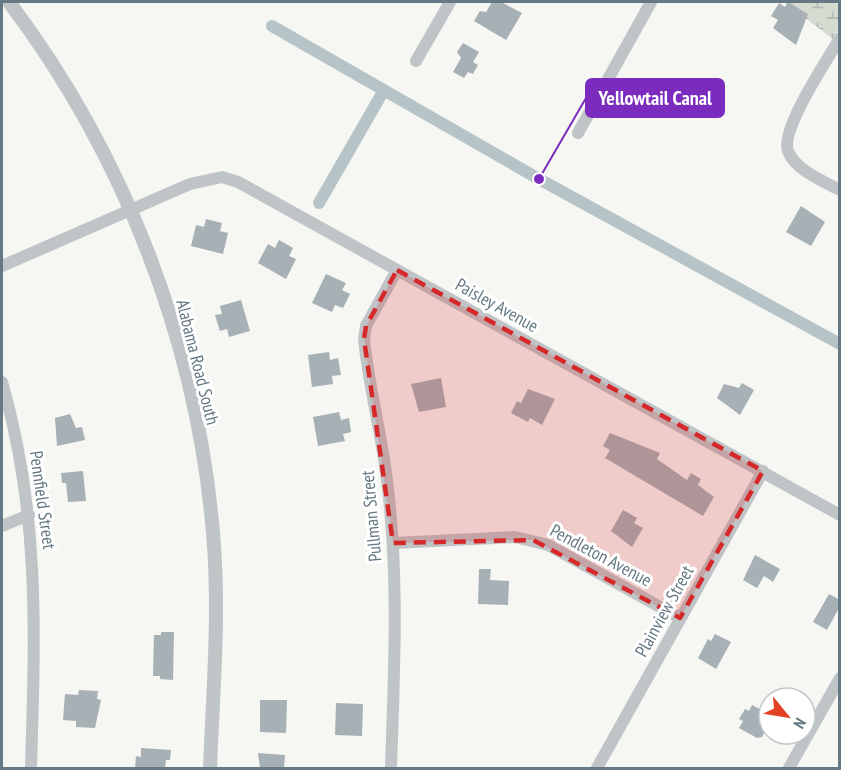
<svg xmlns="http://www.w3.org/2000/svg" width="841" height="770" viewBox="0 0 841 770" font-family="'PT Sans Narrow',sans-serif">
	<defs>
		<pattern id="wetland-marsh" width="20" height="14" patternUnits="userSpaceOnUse" patternTransform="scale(1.5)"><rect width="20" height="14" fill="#d6dbd2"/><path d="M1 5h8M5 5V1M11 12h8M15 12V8" fill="none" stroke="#b1b6b0"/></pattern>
	</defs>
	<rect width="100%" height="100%" fill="#f6f6f3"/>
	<path fill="url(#wetland-marsh)" d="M784 2H839V28L833 39Z"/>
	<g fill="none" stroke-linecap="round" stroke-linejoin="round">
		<g stroke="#b6c4c7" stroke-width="12">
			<path d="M272 26 539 179 840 344"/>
			<path d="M319 203 384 90"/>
		</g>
	</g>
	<g fill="#a6b0b5">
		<path d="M492 2H501L522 13 506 40 474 21 480 11 486 12Z"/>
		<path d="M788 2 808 14 796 45 773 28 778 20 771 16 779 3 785 7Z"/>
		<path d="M463 43 479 52 473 62 478 65 473 74 468 72 464 78 453 72 461 58 457 52Z"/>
		<path d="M801 206 825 222 811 246 786 232Z"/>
		<path d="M206 219 222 223 220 231 228 233 223 254 191 246 196 225 204 227Z"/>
		<path d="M279 240 293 248 289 256 296 259 286 279 258 263 268 244 275 248Z"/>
		<path d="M326 274 346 283 342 290 350 294 343 308 335 305 332 312 312 303Z"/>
		<path d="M241 300 250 331 229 337 227 329 220 331 215 315 222 314 220 306Z"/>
		<path d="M329 352 330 360 338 358 341 375 332 376 333 384 312 387 308 355Z"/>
		<path d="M441 378 446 407 419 412 411 384Z"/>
		<path d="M742 383 754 390 740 415 717 398 724 384 739 388Z"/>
		<path d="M528 389 555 399 542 425 530 418 528 422 511 413 517 401 521 403Z"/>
		<path d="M339 412 341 420 349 418 351 432 343 434 345 441 318 446 313 417Z"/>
		<path d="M70 414 76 428 82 427 85 440 57 446 55 418Z"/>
		<path d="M610 433 660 453 657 459 687 480 691 473 701 479 698 485 714 497 703 516 605 458 610 450 603 446Z"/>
		<path d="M83 471 86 501 68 502 66 483H62L61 473Z"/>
		<path d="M623 510 637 518 634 523 643 528 632 547 611 531Z"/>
		<path d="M755 555 780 569 773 582 764 576 757 588 743 580Z"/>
		<path d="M479 569H491L490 580 509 581 508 605 478 604Z"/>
		<path d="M829 594 840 600V606L827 630 813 622Z"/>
		<path d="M161 632H174L173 680 160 679V676H153L154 635H161Z"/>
		<path d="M715 634 731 642 716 669 698 658 708 639 711 641Z"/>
		<path d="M79 690 98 691 97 699 101 700 95 728 76 727V721L63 720 65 694 78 695Z"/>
		<path d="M260 700H287L286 733 260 732Z"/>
		<path d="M336 703 363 704 362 736 335 735Z"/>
		<path d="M752 705 769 714V724L762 737 757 738 739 728 743 721 739 719 745 709 749 711Z"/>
		<path d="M141 748 171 750 170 760H166L165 768H135L136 756 141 757Z"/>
		<path d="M258 753 285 755 284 768H260Z"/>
	</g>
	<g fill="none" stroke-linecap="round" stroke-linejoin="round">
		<g stroke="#bfc4c7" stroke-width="12">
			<path d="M840 38C827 60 780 130 788 151 795 170 823 181 840 190"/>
			<path d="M416 61 450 2"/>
			<path d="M578 133 651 2"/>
			<path d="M2 266 190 184 222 177 238 182 840 515"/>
			<path d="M2 382C40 514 35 633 31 768"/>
			<path d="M2 526 29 515"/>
			<path d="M393 543 515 537 548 545 680 618"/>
			<path d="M391 768C394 675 399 582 388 489 383 439 369 389 364 339L366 326 397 270"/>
			<path d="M597 768 763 471"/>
			<path d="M789 768 840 678"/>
		</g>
		<path stroke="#bfc4c7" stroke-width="14" d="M9 2C124 154 197 342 213 533 220 611 213 690 210 768"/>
	</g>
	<path fill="#d62828" fill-opacity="0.2" stroke="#d62828" stroke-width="4.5" stroke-dasharray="12 8" stroke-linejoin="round" d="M397 270 763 471 680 618 533 540 393 543 364 339 366 326Z"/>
	<g text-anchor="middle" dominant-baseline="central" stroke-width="6" stroke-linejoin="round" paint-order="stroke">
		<g font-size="18" fill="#657984" stroke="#fff">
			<text transform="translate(497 305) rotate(29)">Paisley Avenue</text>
			<text transform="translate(198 362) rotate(76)">Alabama Road South</text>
			<text transform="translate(43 500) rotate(82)">Pennfield Street</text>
			<text transform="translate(371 516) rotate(-95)">Pullman Street</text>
			<text transform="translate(601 555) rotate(28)">Pendleton Avenue</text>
			<text transform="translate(664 611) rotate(-61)">Plainview Street</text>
		</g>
	</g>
	<path fill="none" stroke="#7b2cbf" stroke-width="2" d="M539 179L586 98"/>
	<circle fill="#7b2cbf" stroke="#fff" stroke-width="2" cx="539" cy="179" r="6"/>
	<rect fill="#7b2cbf" stroke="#7b2cbf" stroke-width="2" x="586" y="79" width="138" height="38" rx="6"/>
	<g font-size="20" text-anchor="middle" font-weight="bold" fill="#fff">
		<text x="655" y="105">Yellowtail Canal</text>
	</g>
	<rect width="841" height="770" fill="none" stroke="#657984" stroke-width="6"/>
	<g transform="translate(787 716) rotate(120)"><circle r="28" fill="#ffffff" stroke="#c1c9ce" stroke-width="1.5"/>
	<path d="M0-4.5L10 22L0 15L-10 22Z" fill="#e34226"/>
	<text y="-9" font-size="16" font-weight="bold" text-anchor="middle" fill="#657984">N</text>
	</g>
</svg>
